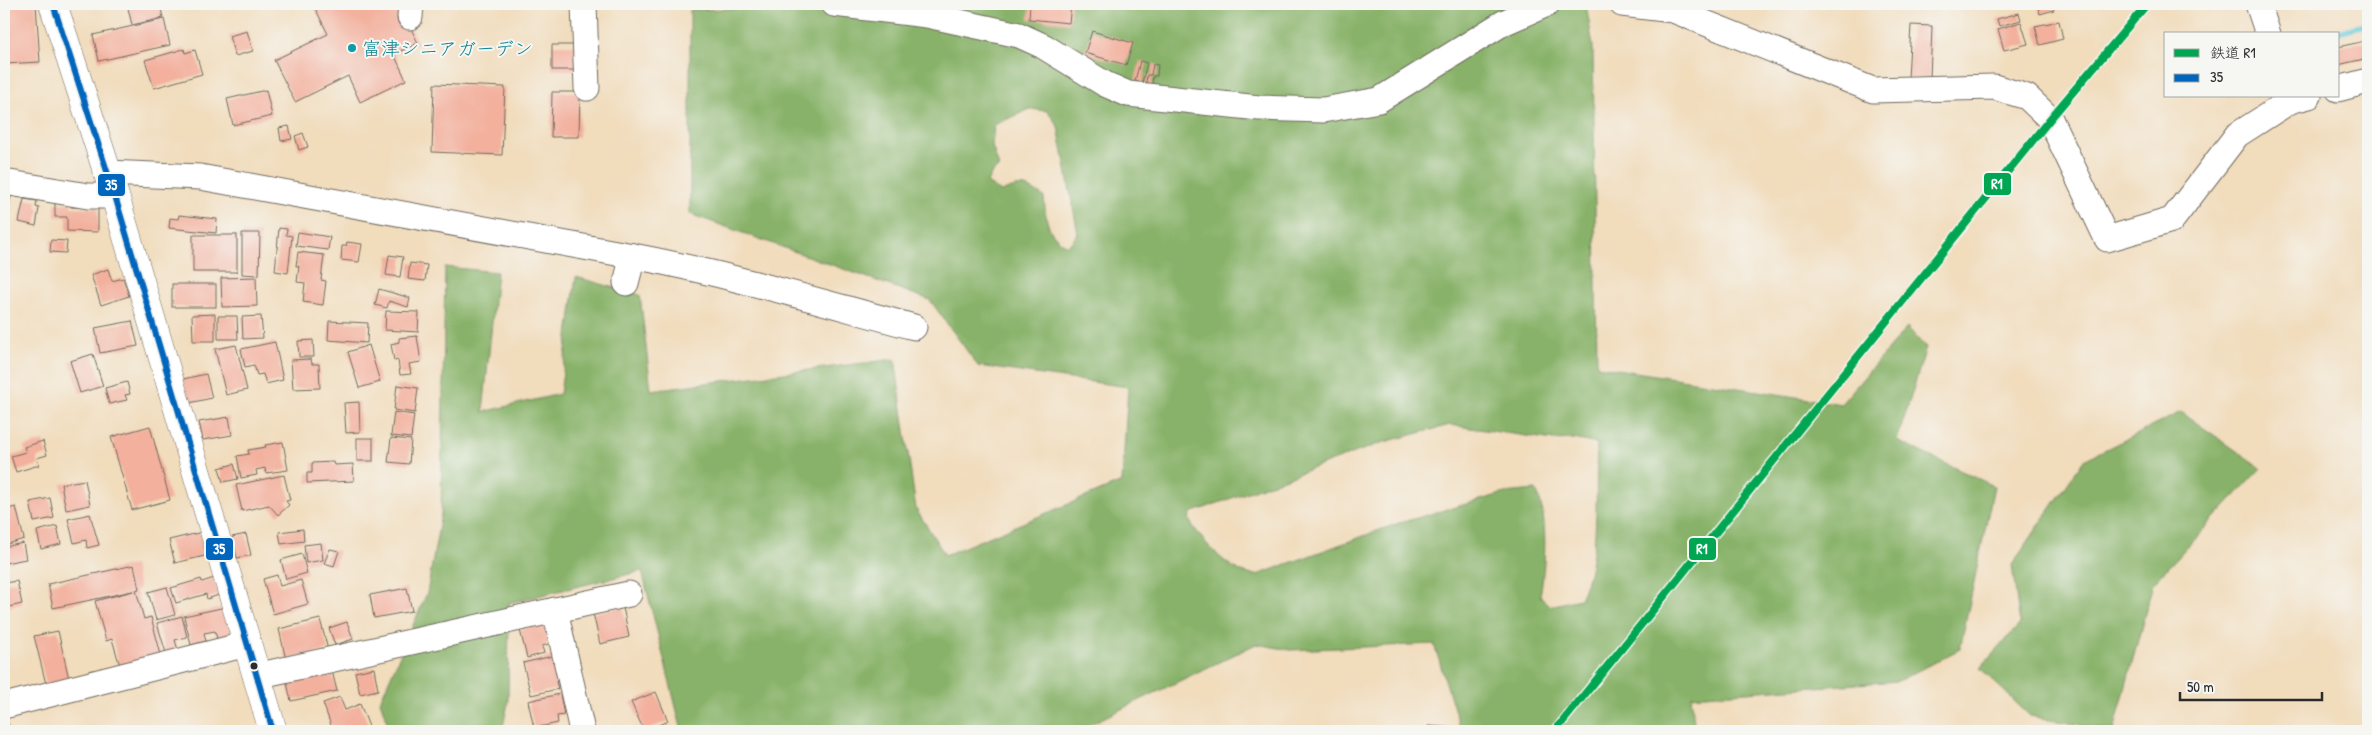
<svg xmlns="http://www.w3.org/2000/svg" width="2372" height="735" viewBox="0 0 2372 735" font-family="'Patrick Hand','Klee One',sans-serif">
	<rect width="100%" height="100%" fill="#f6f6f2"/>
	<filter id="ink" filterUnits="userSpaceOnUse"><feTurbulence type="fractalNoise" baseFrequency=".02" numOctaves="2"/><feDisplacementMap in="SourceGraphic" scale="10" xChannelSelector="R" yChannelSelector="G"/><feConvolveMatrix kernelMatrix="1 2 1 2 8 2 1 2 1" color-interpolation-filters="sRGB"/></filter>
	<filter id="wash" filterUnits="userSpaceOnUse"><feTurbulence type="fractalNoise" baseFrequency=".0096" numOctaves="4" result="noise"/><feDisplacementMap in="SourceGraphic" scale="20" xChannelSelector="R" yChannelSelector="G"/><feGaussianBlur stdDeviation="1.12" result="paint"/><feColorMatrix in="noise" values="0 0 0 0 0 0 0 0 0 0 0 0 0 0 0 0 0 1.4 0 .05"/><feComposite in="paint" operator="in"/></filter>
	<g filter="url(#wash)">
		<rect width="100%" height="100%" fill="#f1dcbc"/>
		<g fill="#88b269" stroke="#5a6e4a" fill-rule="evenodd">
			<path d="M870 4H1586L1593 47 1597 366 1841 404 1907 327 1926 348 1897 441 1994 486 1960 649 1898 681 1691 696 1695 731H1461L1434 644 1290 650 1256 644 1076 731H682L642 571 509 603 508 703 502 731H390L380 701 427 593 441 514 445 267 497 272 483 412 560 394 576 277 640 295 651 390 895 359 916 509 945 555 1122 482 1128 387 978 366 930 300 690 214V10ZM1030 109 1048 111 1058 126 1078 234 1068 246C1046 235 1046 219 1044 197 1025 184 1021 184 1001 192L987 183 991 174 999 167 992 146 994 125ZM1450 425 1554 440 1574 439 1597 444C1595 492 1601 556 1580 599L1550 606 1540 596C1545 566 1549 517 1536 490L1505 493 1399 523 1257 575C1232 576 1202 541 1189 520L1191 513 1384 442Z"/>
			<path d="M2181 412 2261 468 2153 583 2114 731 2030 716 1980 668 2020 624 2012 565 2084 460Z"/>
		</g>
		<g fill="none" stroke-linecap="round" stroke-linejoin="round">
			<path stroke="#5ec8d8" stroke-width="5.5" d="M2330 34 2368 24"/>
		</g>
		<g id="blocks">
			<g fill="#f3b09d">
				<path d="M36 4 40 62 4 64V6Z"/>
				<path d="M127 4H160L163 18 132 25Z"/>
				<path d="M320 4H372L376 12 392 4H399L418 43 394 54 406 80 360 102 348 76 295 102 274 60 328 34 314 6Z"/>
				<path d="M1030 4H1071L1069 23 1029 19Z"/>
				<path d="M2037 4H2052L2054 10 2040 14Z"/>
				<path d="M2019 13 2021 20 1999 26 1997 19Z"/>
				<path d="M164 19 170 45 99 61 93 35Z"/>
				<path d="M2059 21 2063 39 2040 45 2035 26Z"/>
				<path d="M2021 22 2028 44 2004 50 1998 29Z"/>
				<path d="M1911 25 1932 26 1930 79 1908 78Z"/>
				<path d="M247 31 253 51 235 56 229 36Z"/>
				<path d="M1092 31 1133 43 1126 65 1085 53Z"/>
				<path d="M2365 41 2368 58 2338 65V47Z"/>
				<rect x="552" y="45" width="25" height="25"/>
				<path d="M184 49 185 53 195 50 202 74 154 88 145 60Z"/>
				<path d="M1140 61 1147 63 1142 83 1135 81Z"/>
				<path d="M1153 64 1158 65 1157 76H1153L1151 90 1145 89 1147 75H1151Z"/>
				<path d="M434 84 505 87 502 155 432 152Z"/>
				<path d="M266 90 272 116 233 125 227 99Z"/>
				<path d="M552 92H580L579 137H551Z"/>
				<path d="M289 126 292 139 281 141 279 128Z"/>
				<path d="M303 133 308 147 299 150 295 136Z"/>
				<path d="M4 194 11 196 6 221 4 220Z"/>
				<path d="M24 199 37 201 36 207 39 208 36 226 19 222Z"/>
				<path d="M55 203H71V207L98 208V232L67 231V217H55Z"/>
				<path d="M179 215 217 219 216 233 169 228 170 218 178 219Z"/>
				<path d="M279 228 287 229 286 235 292 236 288 273 275 271Z"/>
				<path d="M298 232 330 237 328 250 296 246Z"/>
				<path d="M242 233H260L259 275 242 274Z"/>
				<rect x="193" y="235" width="44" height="37"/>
				<path d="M51 240 67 241 66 253 50 252Z"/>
				<path d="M347 242 362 244 359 262 341 260 342 246H346Z"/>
				<path d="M298 252 324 255 321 280 326 281 323 305 303 302 305 283 297 282 299 266H296Z"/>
				<path d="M389 255 403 257 400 277 386 275Z"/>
				<path d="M410 263 427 265 425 281 408 279Z"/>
				<path d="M108 269 112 281 123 278 129 296 101 305 91 275Z"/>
				<path d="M256 277 257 306 222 307 221 278Z"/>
				<rect x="172" y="284" width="44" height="23"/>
				<path d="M379 289 410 298 408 307 389 301 387 308 375 305Z"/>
				<path d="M386 311 419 312 418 332 385 330Z"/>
				<path d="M215 314V341H193L192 315Z"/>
				<path d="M218 316H237L238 339H218Z"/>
				<path d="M261 316 263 338 243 339 242 317Z"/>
				<path d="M132 321 138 346 100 353 95 328Z"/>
				<path d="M329 321 368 323 367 343 328 340Z"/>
				<path d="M417 336 421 362 409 364 411 374 400 375 398 360 394 361 391 344 399 342V338Z"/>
				<path d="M313 340 314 357H299L298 341Z"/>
				<path d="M275 342 283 380 266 384 263 374 257 375 254 365 245 367 241 349Z"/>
				<path d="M236 345 247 390 226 395 215 349Z"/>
				<path d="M369 345 380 382 359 388 348 352Z"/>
				<path d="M93 354 103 386 80 393 70 361Z"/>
				<path d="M311 359 312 364H319L320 388 293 389 291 360Z"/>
				<path d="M206 374 212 398 189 403 183 379Z"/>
				<path d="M127 382 130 394 125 395 127 400 109 404 105 388Z"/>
				<path d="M397 385 418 388 415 413 394 410Z"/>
				<path d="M359 402 360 432 346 433 344 403Z"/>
				<path d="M394 412 414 415 411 438 391 436Z"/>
				<path d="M229 417 232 435 203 440 199 422Z"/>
				<path d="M150 426 170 500 132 510 111 437Z"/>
				<rect x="357" y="438" width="16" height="23"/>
				<path d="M391 438 411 440 409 464 388 462Z"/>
				<path d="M43 441 47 455 37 458 39 465 16 472 11 456 26 452 24 447Z"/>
				<path d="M283 442 288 470 266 473 265 468 256 470 257 475 241 478 237 456 249 454 248 450 266 447 265 445Z"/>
				<path d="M333 462 334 465 353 464 354 481 307 483V473H312V463Z"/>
				<path d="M234 464 238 479 223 482 219 468Z"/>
				<path d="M284 475 290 500 286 501 289 505 278 515 269 505 242 511 236 485Z"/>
				<path d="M85 480 90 505 66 510 61 484Z"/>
				<path d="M50 498 54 518 34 522 30 502Z"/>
				<path d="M16 507 24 539 4 545V510Z"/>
				<path d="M90 514 99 545 87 548 86 540 74 543 68 519Z"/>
				<path d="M57 526 61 544 41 549 37 531Z"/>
				<path d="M303 529 304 541 281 544 279 532Z"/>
				<path d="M207 531 213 554 175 563 169 540Z"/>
				<path d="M246 534 251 555 237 558 232 537Z"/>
				<path d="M23 543 26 559 5 563 4 547Z"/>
				<path d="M321 543 323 560 306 563 304 545Z"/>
				<path d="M330 549 339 551 334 566 324 563Z"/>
				<path d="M302 554 307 573 286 579 281 560Z"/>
				<path d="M134 565 139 589 136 590 144 619 151 617 161 655 120 666 112 639 106 641 95 601 133 591 53 608 48 584Z"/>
				<path d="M277 575 280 586 301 580 308 604 273 614 263 579Z"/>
				<path d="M214 578 219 595 207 599 206 594 176 603 171 588 201 579 202 582Z"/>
				<path d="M17 581 22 604 4 608V583Z"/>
				<path d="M167 587 175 615 156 620 148 592Z"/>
				<path d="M407 588 412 611 374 618 370 595Z"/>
				<path d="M226 607 232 635 217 639 215 631 204 633 206 641 191 645 184 616Z"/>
				<path d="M623 607 629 637 600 644 593 613Z"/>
				<path d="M182 616 187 637 175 640 178 650 166 653 157 623Z"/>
				<path d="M320 619 328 650 286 660 279 629Z"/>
				<path d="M347 622 353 639 335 645 329 628Z"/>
				<path d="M547 622 553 643 542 646 544 653 527 658 520 630Z"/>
				<path d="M58 631 69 679 46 684 34 636Z"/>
				<path d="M557 655 563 679 556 681 558 689 531 695 523 663Z"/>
				<path d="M374 668 378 690 360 694 355 672Z"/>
				<path d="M332 671 337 691 291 701 286 678Z"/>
				<path d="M656 692 668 721 644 731 631 702Z"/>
				<path d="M560 694 564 715 557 716 558 723 534 728 528 701Z"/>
				<path d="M340 697 345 710 360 704 370 729 362 731H333L323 703Z"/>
				<path d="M7 720 10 731H4V721Z"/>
				<path d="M1428 726 1458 728V731H1428Z"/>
			</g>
		</g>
	</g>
	<g filter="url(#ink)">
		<use href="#blocks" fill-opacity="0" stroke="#70695e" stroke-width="1"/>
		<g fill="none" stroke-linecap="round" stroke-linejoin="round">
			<defs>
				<g id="minor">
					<path d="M584 4 587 88"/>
					<path d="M834 4 927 15 1019 35 1043 46 1105 84 1128 94 1259 108 1323 110 1379 100 1503 23 1547 4"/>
					<path d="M1622 4 1673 10 1873 90 1994 87 2027 97 2050 119 2107 239 2172 220 2237 135 2290 101 2309 96"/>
					<path d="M2258 4 2268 34"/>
					<path d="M410 17 411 4"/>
					<path d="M2338 89 2368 81"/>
					<path d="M107 173 200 177 633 256C728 274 821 302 914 327"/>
					<path d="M4 182 88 196H115"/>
					<path d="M626 283 633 256"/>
					<path d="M555 610 582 731"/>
					<path d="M256 676 629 594"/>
					<path d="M4 706 247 644"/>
				</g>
				<path id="highway" d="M53 4 115 196 273 731"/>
			</defs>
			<use href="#minor" stroke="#70695e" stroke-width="27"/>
			<use href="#highway" stroke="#70695e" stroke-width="29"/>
			<use href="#minor" stroke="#fff" stroke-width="25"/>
			<use href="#highway" stroke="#fff" stroke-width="28"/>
			<defs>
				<path id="bus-1" d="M53 4 115 196 273 731"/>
			</defs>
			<use href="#bus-1" stroke="#f6f6f2" stroke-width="10"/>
			<use href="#bus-1" stroke="#0065bd" stroke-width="6"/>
			<defs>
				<path id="rail-1" d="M1555 731 2050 119 2147 4"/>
			</defs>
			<use href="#rail-1" stroke="#f6f6f2" stroke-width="11"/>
			<use href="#rail-1" stroke="#00a651" stroke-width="8"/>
		</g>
	</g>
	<circle fill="#0f9aa8" stroke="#f6f6f2" stroke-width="2" cx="352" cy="48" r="5"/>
	<circle fill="#2b2b2b" stroke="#f6f6f2" stroke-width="2" cx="254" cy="666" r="4.5"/>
	<g text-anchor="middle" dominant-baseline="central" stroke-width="4" stroke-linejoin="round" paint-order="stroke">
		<g font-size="19" fill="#0d838f" stroke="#f6f6f2" text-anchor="start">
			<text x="362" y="48">富津シニアガーデン</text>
		</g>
	</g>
	<g stroke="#f6f6f2" stroke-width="2">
		<rect x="1983" y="172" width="29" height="24" rx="5" fill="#00a651"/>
		<rect x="97" y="173" width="29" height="24" rx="5" fill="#0065bd"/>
		<rect x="1688" y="537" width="29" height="24" rx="5" fill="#00a651"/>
		<rect x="205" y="537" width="29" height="24" rx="5" fill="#0065bd"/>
	</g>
	<g font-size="14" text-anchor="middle" font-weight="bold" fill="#fff">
		<text x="1997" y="189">R1</text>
		<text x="111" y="190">35</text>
		<text x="1702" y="554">R1</text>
		<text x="219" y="554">35</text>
	</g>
	<rect width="2372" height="735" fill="none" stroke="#f6f6f2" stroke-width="20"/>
	<rect x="2164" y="32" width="175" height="65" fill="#f6f6f2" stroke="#a5a5a2"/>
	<rect x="2174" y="49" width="25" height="8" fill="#00a651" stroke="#a5a5a2"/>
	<text x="2210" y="58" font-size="15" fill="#2b2b2b">鉄道 R1</text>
	<rect x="2174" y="74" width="25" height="8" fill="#0065bd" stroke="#a5a5a2"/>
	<text x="2210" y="82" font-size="15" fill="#2b2b2b">35</text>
	<path d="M2180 692v8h142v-8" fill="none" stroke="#2b2b2b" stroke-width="2.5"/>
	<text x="2187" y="692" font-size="15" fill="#2b2b2b" stroke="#f6f6f2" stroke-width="4" paint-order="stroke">50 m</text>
</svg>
